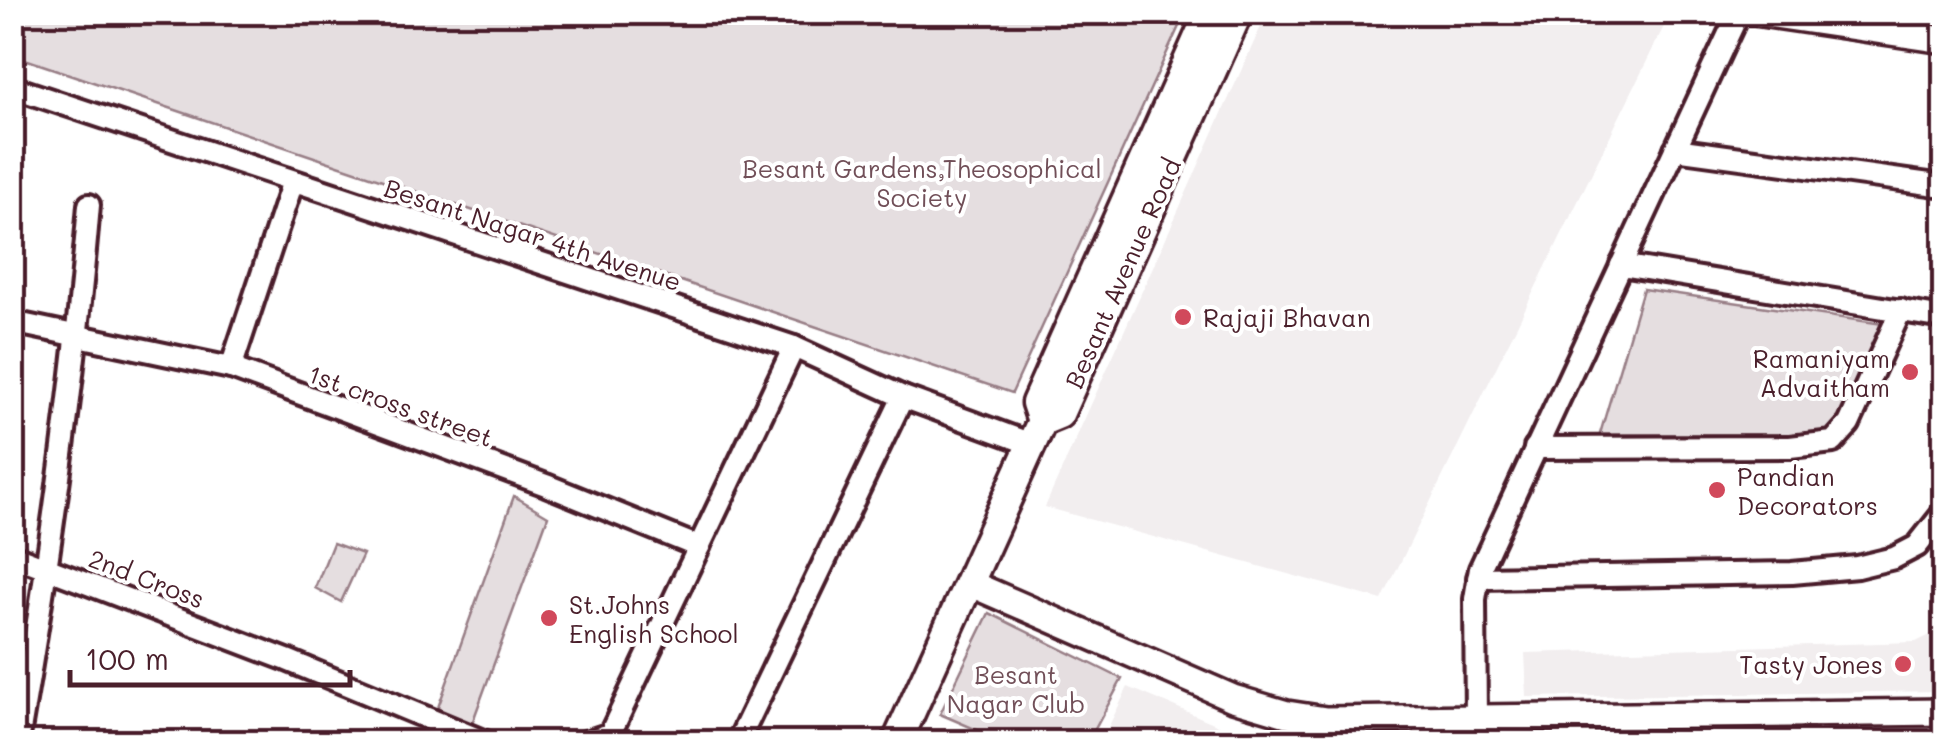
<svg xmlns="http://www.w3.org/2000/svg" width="1957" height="755" viewBox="0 0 1957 755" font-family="Mali,sans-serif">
	<rect width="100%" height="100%" fill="#fff"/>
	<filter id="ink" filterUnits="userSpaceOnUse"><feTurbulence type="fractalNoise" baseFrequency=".01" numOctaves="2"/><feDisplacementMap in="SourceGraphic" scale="20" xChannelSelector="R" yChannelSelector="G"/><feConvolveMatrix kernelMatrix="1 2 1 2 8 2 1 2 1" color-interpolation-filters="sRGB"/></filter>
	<g filter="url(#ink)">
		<g fill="#f2eeef">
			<path d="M1267 13 1670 14 1382 600 1045 507Z"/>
			<path d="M1944 628V691L1527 697 1525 653 1916 642Z"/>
			<path d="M1128 687 1259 742H1101Z"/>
		</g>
		<g fill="#e5dee0" stroke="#987e86" stroke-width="2.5">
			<path d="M13 12H1185V13L1012 393 13 55Z"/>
			<path d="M1643 289 1883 324 1834 435 1600 434Z"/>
			<path d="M514 496 548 516 470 729 436 713Z"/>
			<path d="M333 543 363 554 341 602 315 588Z"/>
			<path d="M989 613 1122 679 1088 742H1005L940 714Z"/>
		</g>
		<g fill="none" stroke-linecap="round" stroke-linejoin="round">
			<defs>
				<g id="minor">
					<path d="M12 87 794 347 903 397 1031 444"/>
					<path d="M1675 149 1944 186"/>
					<path d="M1621 265 1944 318"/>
					<path d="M12 322 231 368 546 485 699 547"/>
					<path d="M231 368 293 181"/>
					<path d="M1535 448 1790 447 1833 442 1849 424 1901 310"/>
					<path d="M12 555 287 660 485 742"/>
					<path d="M1478 578 1792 573 1857 567 1894 558 1917 546 1944 512"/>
					<path d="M1425 720V742"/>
					<path d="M1476 720 1475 599 1480 569 1739 12"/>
					<path d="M18 742C49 564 74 386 89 205"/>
					<path d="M586 742 610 734 794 347"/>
					<path d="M738 742 903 397"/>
				</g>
				<g id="tertiary">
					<path d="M1754 12 1944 40"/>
					<path d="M969 583 1233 698 1287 714 1326 720 1944 712"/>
				</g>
				<g id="secondary">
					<path d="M1042 421 1036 403 1210 12"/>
					<path d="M897 742 1042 421 1059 414 1238 12"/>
				</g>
			</defs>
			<use href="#minor" stroke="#4a1f2b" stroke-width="28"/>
			<use href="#tertiary" stroke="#4a1f2b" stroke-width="32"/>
			<use href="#secondary" stroke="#4a1f2b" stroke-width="35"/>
			<use href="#minor" stroke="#fff" stroke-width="20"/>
			<use href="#tertiary" stroke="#fff" stroke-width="25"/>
			<use href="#secondary" stroke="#fff" stroke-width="28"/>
		</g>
	</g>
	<g fill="#d1495b" stroke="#fff" stroke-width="4">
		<circle cx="1183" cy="317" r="10"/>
		<circle cx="1910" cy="372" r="10"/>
		<circle cx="1717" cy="490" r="10"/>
		<circle cx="549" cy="618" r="10"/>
		<circle cx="1903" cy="664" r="10"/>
	</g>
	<g text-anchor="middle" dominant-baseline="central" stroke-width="8" stroke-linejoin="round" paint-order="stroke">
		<g font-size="25" fill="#714f58" stroke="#fff">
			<text x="922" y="168">Besant Gardens,Theosophical<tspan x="922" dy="29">Society</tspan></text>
			<text x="1016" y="674">Besant<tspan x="1016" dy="29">Nagar Club</tspan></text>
		</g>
		<g font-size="25" fill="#4a1f2b" stroke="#fff">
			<text transform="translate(533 234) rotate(18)">Besant Nagar 4th Avenue</text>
			<text transform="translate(1122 273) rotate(-66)">Besant Avenue Road</text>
			<text transform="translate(401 405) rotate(20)">1st cross street</text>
			<text transform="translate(147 578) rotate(21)">2nd Cross</text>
		</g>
		<g font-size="25" fill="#4a1f2b" stroke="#fff" text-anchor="start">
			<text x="1203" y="317">Rajaji Bhavan</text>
			<text x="1890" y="358" text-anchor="end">Ramaniyam<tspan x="1890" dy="29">Advaitham</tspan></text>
			<text x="1737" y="476">Pandian<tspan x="1737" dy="29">Decorators</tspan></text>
			<text x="569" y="604">St.Johns<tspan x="569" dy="29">English School</tspan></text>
			<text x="1883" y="664" text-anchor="end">Tasty Jones</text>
		</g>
	</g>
	<rect width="1957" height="755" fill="none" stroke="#fff" stroke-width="50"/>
	<rect x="25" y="25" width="1907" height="705" fill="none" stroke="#4a1f2b" stroke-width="4" filter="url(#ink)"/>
	<path d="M70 670v15h280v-15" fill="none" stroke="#4a1f2b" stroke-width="5"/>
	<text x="85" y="670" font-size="30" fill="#4a1f2b" stroke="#ffffff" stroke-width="8" paint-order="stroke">100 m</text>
</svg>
